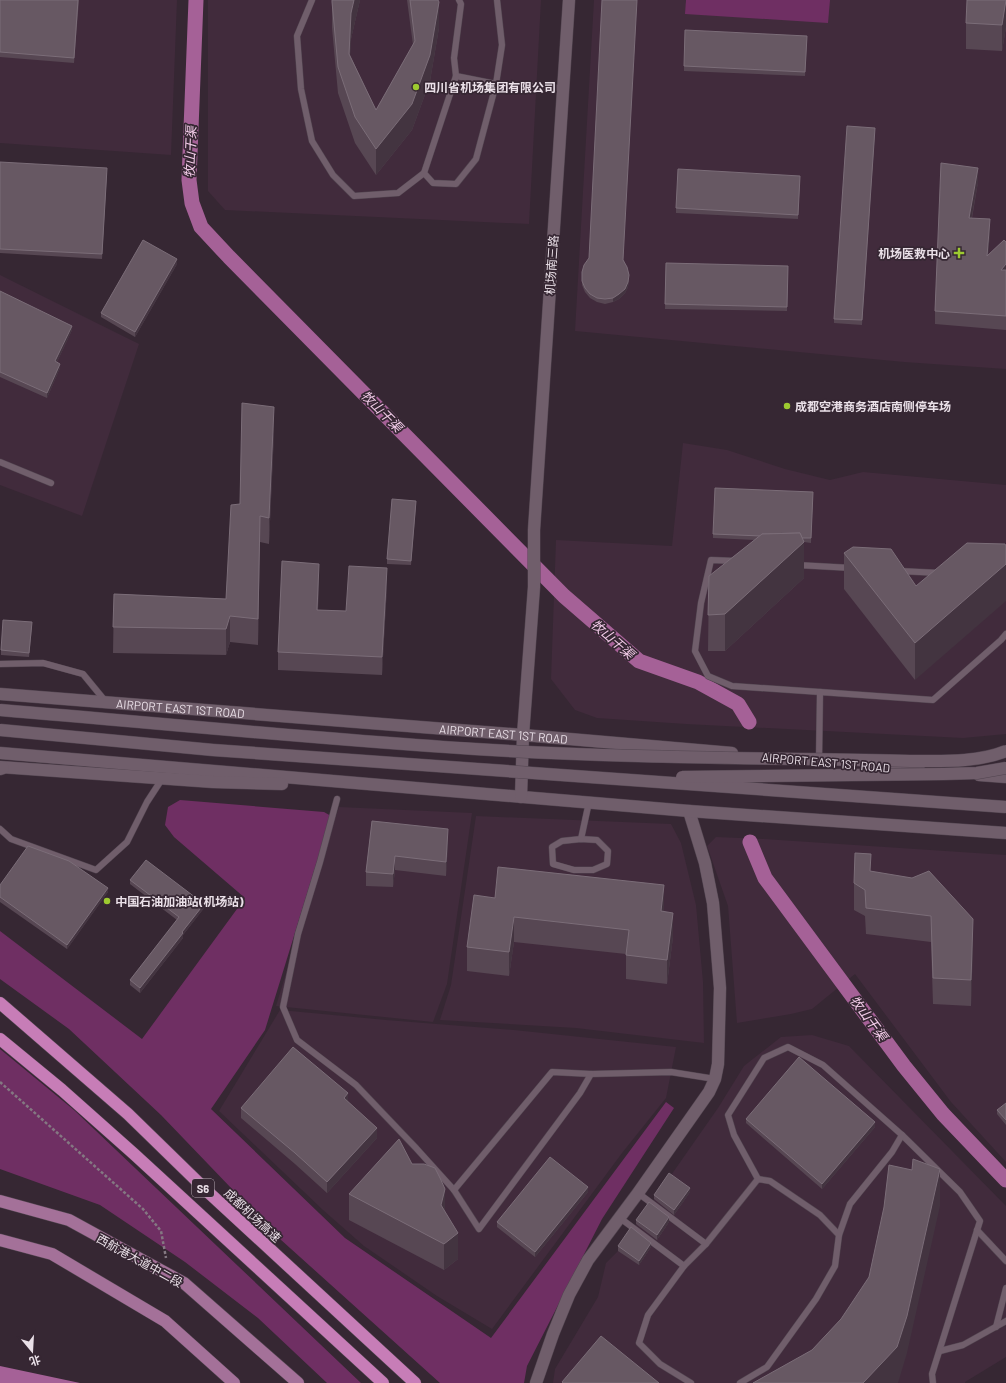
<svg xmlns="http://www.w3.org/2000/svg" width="1006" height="1383" viewBox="0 0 1006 1383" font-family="Barlow,'Noto Sans SC',sans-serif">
	<rect width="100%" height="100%" fill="#362733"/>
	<g fill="#412b3c">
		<path d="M0 0H177L171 155 0 143Z"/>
		<path d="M208 0H541L529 224 225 210 208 191Z"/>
		<path d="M594 0H1006V369L904 362 575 331Z"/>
		<path d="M0 275 139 344 82 516 0 485Z"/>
		<path d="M683 443 727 450 785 469 830 480 863 472 1006 485V734L963 738 686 724 597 718 575 710 551 679 556 540 672 546Z"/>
		<path d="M339 807 472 813 447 984 433 1022 276 1006 317 872Z"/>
		<path d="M476 816 671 824 681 843 696 905 703 982 704 1043 576 1028 440 1020 451 985Z"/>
		<path d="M716 837 764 839 1006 855V1162L951 1102 855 974 812 1009 791 1014 737 1023 728 906 707 846Z"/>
		<path d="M280 1010 386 1020 514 1030 676 1047 666 1098 622 1153 492 1329 437 1296 364 1246 323 1210 219 1111Z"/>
		<path d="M812 1035 849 1046 1006 1206V1357L965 1382V1383H553L555 1369 598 1297 606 1263 618 1251 718 1108 744 1066 781 1037Z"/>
	</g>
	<g fill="#6f2f63">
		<path d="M686 0H830L828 23 685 14Z"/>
		<path d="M180 800 324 812 331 816 265 1030 211 1109 345 1238 491 1338 666 1102 674 1108 602 1219 527 1366 524 1383H440L280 1239 161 1115 69 1029 0 979V931L142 1039 245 898 174 837 165 825 168 807Z"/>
		<path d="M0 1049 74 1110 361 1383H327L258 1318 185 1262 100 1205 0 1169Z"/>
	</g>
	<path fill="#a56197" d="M0 1366 80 1383H0Z"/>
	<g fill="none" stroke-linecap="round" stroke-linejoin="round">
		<g stroke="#a56197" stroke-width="15">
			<path d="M196 0 189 180 192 203 201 227 229 257 564 596 639 661 698 682 738 704 749 722"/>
			<path d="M750 842 765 878 904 1066 943 1114 1006 1180"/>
		</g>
		<defs>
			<g id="service">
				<path d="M312 0 297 36 301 89 312 141 333 175 354 196 398 193 424 173"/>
				<path d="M459 0 461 4 454 58 456 76 496 84 563 88"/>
				<path d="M456 76 424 173 433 183 456 184 476 159 496 84 502 45 497 0"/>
				<path d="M0 462 51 483"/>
				<path d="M736 561 711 560 701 603 695 651 708 676 732 686 820 692"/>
				<path d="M797 565 852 568"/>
				<path d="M899 571 940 573"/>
				<path d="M0 664 43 663 83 674 106 702"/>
				<path d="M819 760 820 692 933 700 1001 640 1006 634"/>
				<path d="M337 799 320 862 298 934 283 1007 297 1040 356 1085 416 1148 454 1190 479 1229 580 1093 591 1074 671 1072 715 1079"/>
				<path d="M0 829 11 839 96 870 127 842 147 802 162 779"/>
				<path d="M581 839 597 840 608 851 607 864 593 870H574L553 864 552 847 562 841Z"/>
				<path d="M581 839 589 802"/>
				<path d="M902 1135 960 1192 980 1221 932 1374 933 1383"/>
				<path d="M758 1179 734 1135 728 1115 764 1058 788 1047 823 1065 902 1135 892 1152 850 1204 839 1235"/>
				<path d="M454 1190 552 1072 591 1074"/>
				<path d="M638 1193 706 1244"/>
				<path d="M620 1218 684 1266"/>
				<path d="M977 1230 1006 1261"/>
				<path d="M996 1327 1006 1288"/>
				<path d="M940 1351 963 1345 1006 1321"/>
				<path d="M691 1383 660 1364 639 1343 648 1315 684 1266 706 1244 758 1179 770 1181 820 1215 839 1235 835 1266 816 1299 767 1367 740 1383"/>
			</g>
			<path id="minor" d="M536 1383 553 1334 569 1295 588 1260 638 1193 709 1092 715 1079 718 1064 720 988 713 903 705 863 689 811"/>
			<g id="tertiary">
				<path id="s1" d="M0 694 523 735 732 753"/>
				<path d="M0 753 689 811 1006 833"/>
				<path d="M866 765 919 770"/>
				<path d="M0 767 213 782 282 784"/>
				<path d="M979 775 1006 777"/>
				<path d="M521 797 523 735 534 587V530L569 0"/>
			</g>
			<path id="secondary" d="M0 769 3 768"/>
			<g id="primary">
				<path d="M0 1201 69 1220 184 1283 298 1383"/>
				<path d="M0 1240 52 1254 165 1321 234 1383"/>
			</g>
			<g id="motorway">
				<path d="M0 1003 128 1114 207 1191 415 1383"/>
				<path d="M0 1039 62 1090 134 1154 383 1383"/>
			</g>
		</defs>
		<use href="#service" stroke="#524550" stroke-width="7"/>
		<use href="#minor" stroke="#524550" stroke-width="13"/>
		<use href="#tertiary" stroke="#524550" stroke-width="13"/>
		<use href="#secondary" stroke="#524550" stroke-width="13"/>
		<use href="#primary" stroke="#524550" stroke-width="13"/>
		<use href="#motorway" stroke="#524550" stroke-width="13"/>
		<path stroke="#847882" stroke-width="2.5" stroke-dasharray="3 2" stroke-linecap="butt" d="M0 1082 143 1209 161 1231 166 1258"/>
		<use href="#service" stroke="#705e6b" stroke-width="6"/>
		<use href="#minor" stroke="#705e6b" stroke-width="12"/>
		<use href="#tertiary" stroke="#705e6b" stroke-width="12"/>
		<use href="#secondary" stroke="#705e6b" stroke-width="12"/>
		<use href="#primary" stroke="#a47199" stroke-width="12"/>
		<use href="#motorway" stroke="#c77db7" stroke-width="12"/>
		<defs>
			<g id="secondary-bridge">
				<path d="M0 710C158 723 316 739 475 749 619 758 765 758 910 761 942 761 976 763 1006 751"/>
				<path d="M0 730 213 750 1006 807"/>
				<path d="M682 777 944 774 977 773 1006 768"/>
			</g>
		</defs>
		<use href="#secondary-bridge" stroke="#524550" stroke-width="13" stroke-linecap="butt"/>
		<use href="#secondary-bridge" stroke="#705e6b" stroke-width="12"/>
	</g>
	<g fill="#574753">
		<path d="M0 0H79L74 63 0 57Z"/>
		<path d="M332 0H360L351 39 350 55 376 110 413 45 407 0H438L439 28 430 81 412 130 376 175 355 143 338 93 332 28Z"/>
		<path d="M1006 0V27L1002 51 966 49V23Z"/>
		<path d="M807 40 805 76 684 71V66Z"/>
		<path d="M875 132 862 325 834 323V319Z"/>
		<path d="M0 162 107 173 102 259 0 253Z"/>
		<path d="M800 180 798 219 676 213V208Z"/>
		<path d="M978 182 972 218 990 232 988 255 1006 242V330L935 324V311Z"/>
		<path d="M624 260 629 279 628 287 625 293 619 299 613 302 605 304 597 302 590 298 585 292 582 285V272Z"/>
		<path d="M666 263 788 266 787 311 665 309Z"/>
		<path d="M177 264 135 337 101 317V313Z"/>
		<path d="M0 291 72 330 57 362 60 368 47 398 0 377Z"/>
		<path d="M274 433 269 544 260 542 258 645 230 642 226 655 113 653 114 594 226 599 240 504Z"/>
		<path d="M813 497 811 543 804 542V578L725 651H708L709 576 755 540 713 538V534Z"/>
		<path d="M416 506 411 565 387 564V559Z"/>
		<path d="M844 553 916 586 915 680 844 589Z"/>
		<path d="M319 581 318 610 346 611 387 586 382 675 278 670V652Z"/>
		<path d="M32 627 29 657 1 655V650Z"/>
		<path d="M372 821 448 843 446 876 395 870 393 887 366 886V872Z"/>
		<path d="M871 871 973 945 971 1006 933 1004 931 942 866 934 865 916 854 910V883Z"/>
		<path d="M130 880 204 908 183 935V938L140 993 130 985V980L177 920 130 884Z"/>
		<path d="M0 885 108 892 67 949 0 902Z"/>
		<path d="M495 898 664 910V912L673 937 667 984 626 979V954L514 942 509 976 467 971V947Z"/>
		<path d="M348 1102 377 1138 327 1193 295 1164 241 1118V1108Z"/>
		<path d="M1006 1103V1125L997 1114V1110Z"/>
		<path d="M746 1119 875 1127 822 1189 746 1123Z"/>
		<path d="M412 1164 445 1211 458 1259 444 1270 349 1220V1194Z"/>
		<path d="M588 1192 535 1257 497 1227V1222Z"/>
		<path d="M690 1192 674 1215 654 1199V1195Z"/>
		<path d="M636 1220 669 1222 657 1240 636 1224Z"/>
		<path d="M618 1246 651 1247 639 1265 618 1251Z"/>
	</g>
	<g fill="#433440">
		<path d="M354 0H360L351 39 349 80 351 13Z"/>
		<path d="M1006 1V27L1002 51V25Z"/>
		<path d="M439 2V28L430 81 412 130 376 175V149Z"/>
		<path d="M875 128V132L862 325V320Z"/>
		<path d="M978 168V182L969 232V218Z"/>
		<path d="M990 219V232L987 270V256Z"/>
		<path d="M177 259V264L135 337V332Z"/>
		<path d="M1006 264V278L1001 270Z"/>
		<path d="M629 275 628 287 625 293 619 299 613 302V298Z"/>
		<path d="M72 326V330L55 366V361Z"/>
		<path d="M60 364V368L47 398V393Z"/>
		<path d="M274 407V433L269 544V518Z"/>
		<path d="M260 516V542L258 645V619Z"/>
		<path d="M804 542V578L725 651V614Z"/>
		<path d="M319 564V581L317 628V610Z"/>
		<path d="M1006 564V601L915 680V643Z"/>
		<path d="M387 568V586L382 675V657Z"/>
		<path d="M230 616V642L226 655V629Z"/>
		<path d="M448 829V843L446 876V862Z"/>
		<path d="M395 856V870L393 887V874Z"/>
		<path d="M664 885V910L661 936V911Z"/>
		<path d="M108 888V892L67 949V945Z"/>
		<path d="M204 904V908L183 935V938L140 993V988Z"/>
		<path d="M673 913V937L667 984V960Z"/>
		<path d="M514 917V942L509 976V952Z"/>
		<path d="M973 919V945L971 1006V980Z"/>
		<path d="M348 1093V1104L344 1098Z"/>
		<path d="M875 1122V1127L822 1189V1184Z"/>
		<path d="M377 1128V1138L327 1193V1182Z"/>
		<path d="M940 1169V1206L907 1353 898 1383H863Z"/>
		<path d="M588 1187V1192L535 1257V1252Z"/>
		<path d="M690 1188V1192L674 1215V1210Z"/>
		<path d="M445 1189V1215L441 1205Z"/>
		<path d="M669 1217V1222L657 1240V1235Z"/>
		<path d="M458 1233V1259L444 1270V1244Z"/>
		<path d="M651 1243V1247L639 1265V1261Z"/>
	</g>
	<g fill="#675863" stroke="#7b6d78">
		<path d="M0 0H78L74 58 0 52Z"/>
		<path d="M332 0H354L351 13 349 54 376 110 415 41 410 0H438L439 2 430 55 412 104 376 149 355 117 338 67 332 2Z"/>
		<path d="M602 0H637L623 260 627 267 629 275 628 282 625 289 619 294 613 298 605 299 597 298 590 294 585 288 582 281V272L584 265 589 258Z"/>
		<path d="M967 0H1006L1002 25 966 23Z"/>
		<path d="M685 30 807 36 805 72 684 66Z"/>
		<path d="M847 126 875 128 862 320 834 319Z"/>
		<path d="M0 162 107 168 102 254 0 249Z"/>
		<path d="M941 163 978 168 969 218 990 219 987 256 1004 240 1006 242V264L1001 270H1006V316L935 311Z"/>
		<path d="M678 169 800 176 798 215 676 208Z"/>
		<path d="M143 240 177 259 135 332 101 313Z"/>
		<path d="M666 263 788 266 787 307 665 304Z"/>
		<path d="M0 291 72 326 55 361 60 364 47 393 0 372Z"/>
		<path d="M242 403 274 407 269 518 260 516 258 619 230 616 226 629 113 627 114 594 226 599 231 505 240 504Z"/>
		<path d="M715 488 813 492 811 538H802L800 533 762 534 761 536 713 534Z"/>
		<path d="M392 499 416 501 411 561 387 559Z"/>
		<path d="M800 533 804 542 725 614 708 615 709 576 762 534Z"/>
		<path d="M967 543 1005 544 1006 546V564L915 643 844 553 853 547 891 549 916 586Z"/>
		<path d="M282 561 319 564 317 610 346 611 349 566 387 568 382 657 278 652Z"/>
		<path d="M3 620 32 622 29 653 1 650Z"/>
		<path d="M372 821 448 829 446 862 395 856 393 874 366 872Z"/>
		<path d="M28 846 69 861 108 888 67 945 0 897V885Z"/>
		<path d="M855 853 871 854 870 871 912 878 929 871 973 919 971 980 933 978 931 916 866 908 865 890 854 883Z"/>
		<path d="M146 860 204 904 182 932 183 933 140 988 130 980 179 917 130 880Z"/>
		<path d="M498 867 664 885 661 911 673 913 667 960 626 955 629 930 514 917 509 952 467 947 474 895 495 898Z"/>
		<path d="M293 1047 348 1093 344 1098 377 1128 327 1182 295 1153 241 1108Z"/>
		<path d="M799 1057 875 1122 822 1184 746 1119Z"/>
		<path d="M1006 1103V1120L997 1110Z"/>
		<path d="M399 1139 412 1164H424L435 1168 440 1178 445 1189 441 1205 458 1233 444 1244 349 1194Z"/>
		<path d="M550 1157 588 1187 535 1252 497 1222Z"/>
		<path d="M913 1159 940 1169 907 1316 897 1347 863 1383H753L812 1350 841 1319 869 1277 884 1207 889 1165 912 1170Z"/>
		<path d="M669 1173 690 1188 674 1210 654 1195Z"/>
		<path d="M649 1202 669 1217 657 1235 636 1220Z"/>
		<path d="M631 1227 651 1243 639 1261 618 1246Z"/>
		<path d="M601 1336 659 1383H563L562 1382Z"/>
	</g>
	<g fill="#9dca30" stroke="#362733" stroke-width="1.5">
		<circle cx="416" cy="87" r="4"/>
		<path d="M957 247h4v4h4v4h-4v4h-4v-4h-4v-4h4z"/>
		<circle cx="787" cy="406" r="4"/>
		<circle cx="107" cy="901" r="4"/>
	</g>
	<g text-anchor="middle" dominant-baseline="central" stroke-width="3.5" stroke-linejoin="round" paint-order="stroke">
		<rect fill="#362733" stroke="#b4a8b2" stroke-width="1" x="192" y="1179" width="22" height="18" rx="3"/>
		<g font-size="11" font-weight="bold" fill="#eae0e8">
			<text x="203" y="1188">S6</text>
		</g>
		<g font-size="12" font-weight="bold" fill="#eae0e8" stroke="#362733" text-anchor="start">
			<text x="424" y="87">四川省机场集团有限公司</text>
			<text x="950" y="253" text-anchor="end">机场医救中心</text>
			<text x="795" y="406">成都空港商务酒店南侧停车场</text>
			<text x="115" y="901">中国石油加油站(机场站)</text>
		</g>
		<g font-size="12" fill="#eae0e8" stroke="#362733">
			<text transform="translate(551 265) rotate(-86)">机场南三路</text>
			<text stroke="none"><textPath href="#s1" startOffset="181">AIRPORT EAST 1ST ROAD</textPath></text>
			<text stroke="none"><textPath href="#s1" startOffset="505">AIRPORT EAST 1ST ROAD</textPath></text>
			<text transform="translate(826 762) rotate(5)">AIRPORT EAST 1ST ROAD</text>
			<text transform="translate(253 1215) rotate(43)">成都机场高速</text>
			<text transform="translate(140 1260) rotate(29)">西航港大道中二段</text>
		</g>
		<g font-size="13" font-style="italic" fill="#f4cdea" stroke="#362733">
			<text transform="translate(190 152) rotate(-88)">牧山干渠</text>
			<text transform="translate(382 411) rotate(45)">牧山干渠</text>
			<text transform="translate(613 639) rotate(41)">牧山干渠</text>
			<text transform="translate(869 1018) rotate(53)">牧山干渠</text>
		</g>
	</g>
	<g transform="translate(32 1351) rotate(162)" stroke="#362733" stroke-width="3" paint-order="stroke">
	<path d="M0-3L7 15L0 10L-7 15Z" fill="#eae0e8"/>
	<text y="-6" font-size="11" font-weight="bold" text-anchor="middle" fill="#eae0e8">北</text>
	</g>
</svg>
